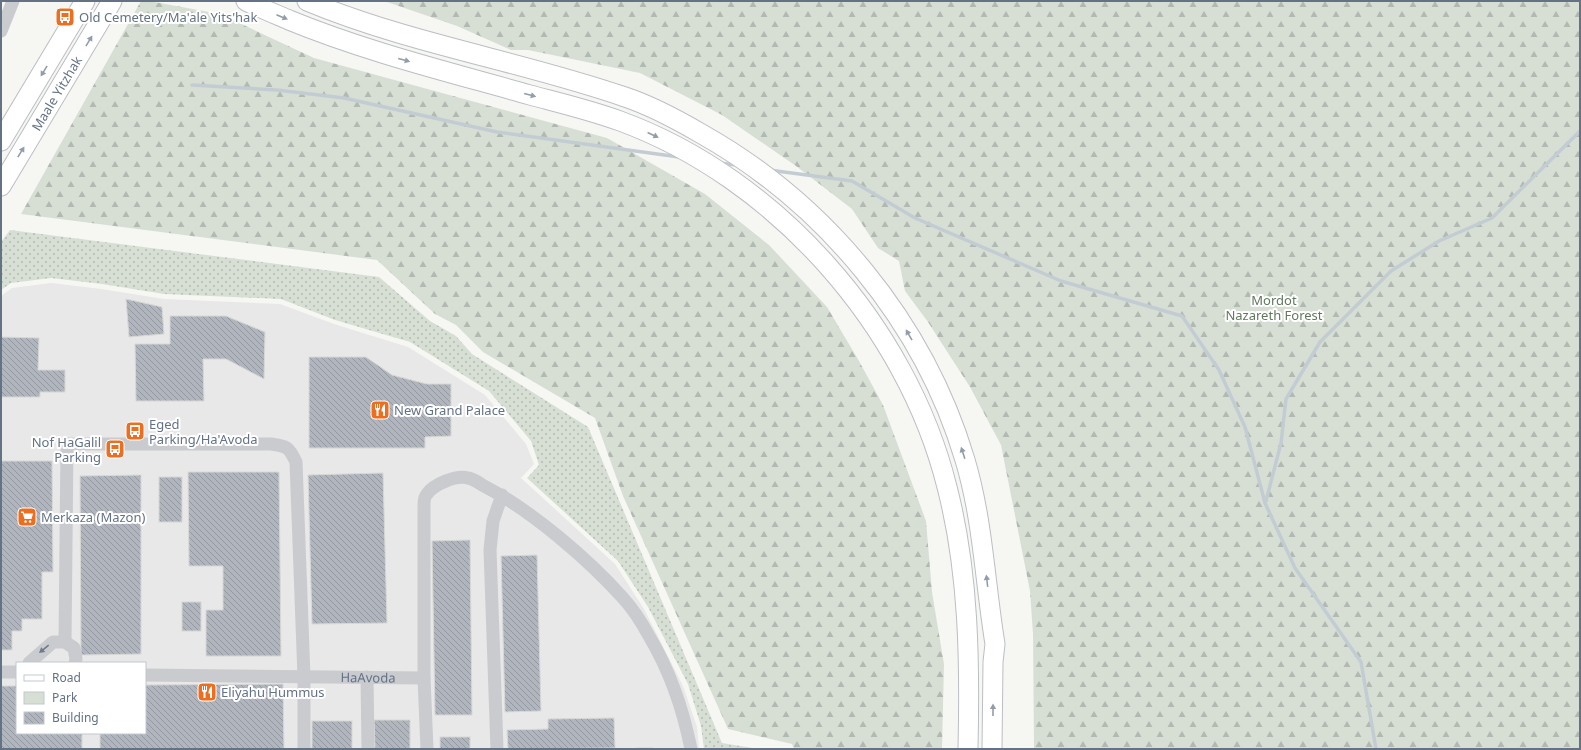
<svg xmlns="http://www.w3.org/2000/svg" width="1581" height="750" viewBox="0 0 1581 750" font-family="'Noto Sans',sans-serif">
	<defs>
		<pattern id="green-dots" width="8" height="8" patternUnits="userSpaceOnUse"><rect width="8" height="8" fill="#d7dfd4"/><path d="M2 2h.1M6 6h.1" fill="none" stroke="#b2b9b2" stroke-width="1.8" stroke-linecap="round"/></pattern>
		<pattern id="forest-firs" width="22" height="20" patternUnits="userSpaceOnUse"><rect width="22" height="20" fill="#d7dfd4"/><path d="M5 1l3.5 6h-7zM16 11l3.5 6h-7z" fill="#b2b9b2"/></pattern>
		<pattern id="building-back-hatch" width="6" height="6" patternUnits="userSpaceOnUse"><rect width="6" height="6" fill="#b1b6be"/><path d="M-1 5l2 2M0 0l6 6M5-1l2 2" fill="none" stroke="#9498a0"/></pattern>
	</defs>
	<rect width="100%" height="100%" fill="#f6f7f3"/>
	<path fill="#e7e8e7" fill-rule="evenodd" d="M51 283 101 289 164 299 280 304 334 324 408 347 485 395 526 444 534 464 521 478 615 564 644 609 683 686 697 727 699 749H1V296L12 288ZM17 663H145V733H17Z"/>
	<path fill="url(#green-dots)" d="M10 230 379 277 430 321 456 336 472 354 588 427 722 743 759 749H704L701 726 688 684 648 607 618 561 527 478 539 465 531 441 489 391 410 342 335 320 281 299 164 294 102 284 51 278 11 283 1 290V242Z"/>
	<g fill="url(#forest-firs)">
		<path d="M141 1H149L220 14 314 58 607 138 705 194 769 245 827 307 859 361 883 405 926 521 932 592 944 664 942 749H794L792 744 728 729 623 496 595 418 483 352 456 325 435 314 377 260 21 214Z"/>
		<path d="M384 1H1580V749H1034L1033 634 1030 591 1001 445 970 387 928 322 905 291 899 261 878 248 852 209 796 166 722 115 640 73 528 50H511L457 26Z"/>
	</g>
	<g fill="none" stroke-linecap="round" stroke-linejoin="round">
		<g stroke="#c4ccd3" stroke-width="3.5">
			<path d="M192 85 277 90 344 98 497 132 679 157"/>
			<path d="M719 163 737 165"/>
			<path d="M769 170 852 181 915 218 1061 281 1182 316 1219 370 1245 427 1265 503 1295 568 1361 662 1376 749"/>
			<path d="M1266 501 1281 443 1286 399 1320 342 1391 271 1439 241 1492 218 1580 131"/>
		</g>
	</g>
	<g fill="url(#building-back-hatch)" stroke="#d8d8d6">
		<path d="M126 299 162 307 164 334 129 337Z"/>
		<path d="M170 316H226L265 332 264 379 226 359H203L204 401H136L135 344H170Z"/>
		<path d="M1 337 39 338 38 370H65V392H40V397H1Z"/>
		<path d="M309 357H366L392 375 427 384H451V436L425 437V448H309Z"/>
		<path d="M1 461H52L53 572H42V619H22V631H12V650H1Z"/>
		<path d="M188 472H279L281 656H206V610H223V566H189Z"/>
		<path d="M383 473 387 623 312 624 308 475Z"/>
		<path d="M141 475V654L81 655 80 476Z"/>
		<rect x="159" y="477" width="23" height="45"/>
		<path d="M470 540 472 715H435L432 541Z"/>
		<path d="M537 555 541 711 505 712 501 556Z"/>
		<rect x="182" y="602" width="19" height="29"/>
		<path d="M283 684 284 749H100V733H145V685Z"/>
		<path d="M1 686H17V733H82V749H1Z"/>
		<path d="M614 718 615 748 508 749 507 730 548 729V719Z"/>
		<path d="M374 720H410V749H375Z"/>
		<rect x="312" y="721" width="40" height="28"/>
		<rect x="440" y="737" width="30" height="12"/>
		<rect x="637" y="748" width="16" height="1"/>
	</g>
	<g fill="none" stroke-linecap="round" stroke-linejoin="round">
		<defs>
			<g id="secondary">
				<path d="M246 1C260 8 275 14 289 20 367 52 449 72 530 95 560 103 590 110 620 121 776 178 907 326 947 487 969 572 970 662 968 749"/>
				<path d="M307 1C410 44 521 61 625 97 652 106 676 119 700 133 825 203 924 322 965 460 983 520 985 583 995 644L993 662 992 749"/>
				<path d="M1 141 85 1"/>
				<path id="s2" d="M1 186 112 1"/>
			</g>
		</defs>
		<use href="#secondary" stroke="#bbbec3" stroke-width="21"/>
		<g stroke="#c9cbcf" stroke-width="13">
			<path d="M1 31 13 1"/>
			<path d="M65 642 67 444H271C287 446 289 447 296 462L304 677V749"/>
			<path d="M29 663 53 642H65L74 648 76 659 75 663"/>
			<path d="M1 672H17"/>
			<path id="s1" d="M145 675 424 678"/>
			<path d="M367 677 368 749"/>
			<path d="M427 749 424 678V505C424 501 425 496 427 494 434 484 456 475 468 478 474 479 479 483 484 486 531 510 588 559 623 598 633 609 642 623 649 636 670 671 683 709 691 749"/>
			<path d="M497 749 490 550 493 521 502 495"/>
		</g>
		<use href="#secondary" stroke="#fff" stroke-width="19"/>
	</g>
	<defs><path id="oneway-solid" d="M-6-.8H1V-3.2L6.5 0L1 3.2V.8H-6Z"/></defs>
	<g fill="#929caa">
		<use href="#oneway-solid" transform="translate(282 17) rotate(23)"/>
		<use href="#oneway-solid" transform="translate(89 41) rotate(-59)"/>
		<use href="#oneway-solid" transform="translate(404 60) rotate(15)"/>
		<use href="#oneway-solid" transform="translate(44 71) rotate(121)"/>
		<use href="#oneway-solid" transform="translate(530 95) rotate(15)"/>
		<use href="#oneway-solid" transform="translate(653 135) rotate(25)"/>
		<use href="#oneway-solid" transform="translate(21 152) rotate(-58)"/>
		<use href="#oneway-solid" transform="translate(909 335) rotate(-120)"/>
		<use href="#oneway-solid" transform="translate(963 453) rotate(-108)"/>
		<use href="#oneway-solid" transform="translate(987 581) rotate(-97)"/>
		<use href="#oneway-solid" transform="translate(993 710) rotate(-90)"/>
	</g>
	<use fill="#6e7b8d" href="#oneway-solid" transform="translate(44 649) rotate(141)"/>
	<defs>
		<symbol id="bus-square" viewBox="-11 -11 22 22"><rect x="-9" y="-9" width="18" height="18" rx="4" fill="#ec6e1e" stroke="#fff"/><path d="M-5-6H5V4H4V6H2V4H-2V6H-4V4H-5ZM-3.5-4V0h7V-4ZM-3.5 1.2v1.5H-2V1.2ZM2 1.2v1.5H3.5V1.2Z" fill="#fff"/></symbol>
		<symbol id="restaurant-square" viewBox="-11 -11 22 22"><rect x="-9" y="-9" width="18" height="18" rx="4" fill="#ec6e1e" stroke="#fff"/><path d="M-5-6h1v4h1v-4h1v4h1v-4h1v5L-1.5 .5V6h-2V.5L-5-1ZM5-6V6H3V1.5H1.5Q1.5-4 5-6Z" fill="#fff"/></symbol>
		<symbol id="supermarket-square" viewBox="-11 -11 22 22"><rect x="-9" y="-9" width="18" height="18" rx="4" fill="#ec6e1e" stroke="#fff"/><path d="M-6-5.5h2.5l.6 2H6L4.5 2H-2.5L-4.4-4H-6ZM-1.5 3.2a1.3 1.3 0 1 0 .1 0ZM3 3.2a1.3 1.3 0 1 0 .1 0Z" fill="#fff"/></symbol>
	</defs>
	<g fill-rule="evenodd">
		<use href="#bus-square" x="54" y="6" width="22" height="22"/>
		<use href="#restaurant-square" x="369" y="399" width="22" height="22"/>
		<use href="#bus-square" x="124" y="420" width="22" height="22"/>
		<use href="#bus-square" x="104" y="438" width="22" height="22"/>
		<use href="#supermarket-square" x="16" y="506" width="22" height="22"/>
		<use href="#restaurant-square" x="196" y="681" width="22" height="22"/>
	</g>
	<g text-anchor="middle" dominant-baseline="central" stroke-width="4" stroke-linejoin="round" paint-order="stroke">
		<g font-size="13" fill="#647286" stroke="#fff" text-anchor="start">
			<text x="79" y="17">Old Cemetery/Ma'ale Yits'hak</text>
			<text x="394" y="410">New Grand Palace</text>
			<text x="149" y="424">Eged<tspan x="149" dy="15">Parking/Ha'Avoda</tspan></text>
			<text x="101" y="442" text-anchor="end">Nof HaGalil<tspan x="101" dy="15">Parking</tspan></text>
			<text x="41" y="517">Merkaza (Mazon)</text>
			<text x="221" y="692">Eliyahu Hummus</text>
		</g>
		<g font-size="13" fill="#647286" stroke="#fff">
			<text stroke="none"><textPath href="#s2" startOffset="108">Maale Yitzhak</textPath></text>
			<text stroke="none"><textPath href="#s1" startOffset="223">HaAvoda</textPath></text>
		</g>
		<g font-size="13" fill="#61785f" stroke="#fff">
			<text x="1274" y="300">Mordot<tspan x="1274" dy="15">Nazareth Forest</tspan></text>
		</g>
	</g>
	<rect width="1581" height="750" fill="none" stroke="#647286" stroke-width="4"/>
	<rect x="16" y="662" width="130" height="72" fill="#ffffff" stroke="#c1c7cf"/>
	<rect x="24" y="675" width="20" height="6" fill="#ffffff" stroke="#c1c7cf"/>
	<text x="52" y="682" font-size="12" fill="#647286">Road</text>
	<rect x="24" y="692" width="20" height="12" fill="#d7dfd4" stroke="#c1c7cf"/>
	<text x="52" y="702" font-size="12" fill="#647286">Park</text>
	<rect x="24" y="712" width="20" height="12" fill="url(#building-back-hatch)" stroke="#c1c7cf"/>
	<text x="52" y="722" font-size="12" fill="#647286">Building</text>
</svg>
